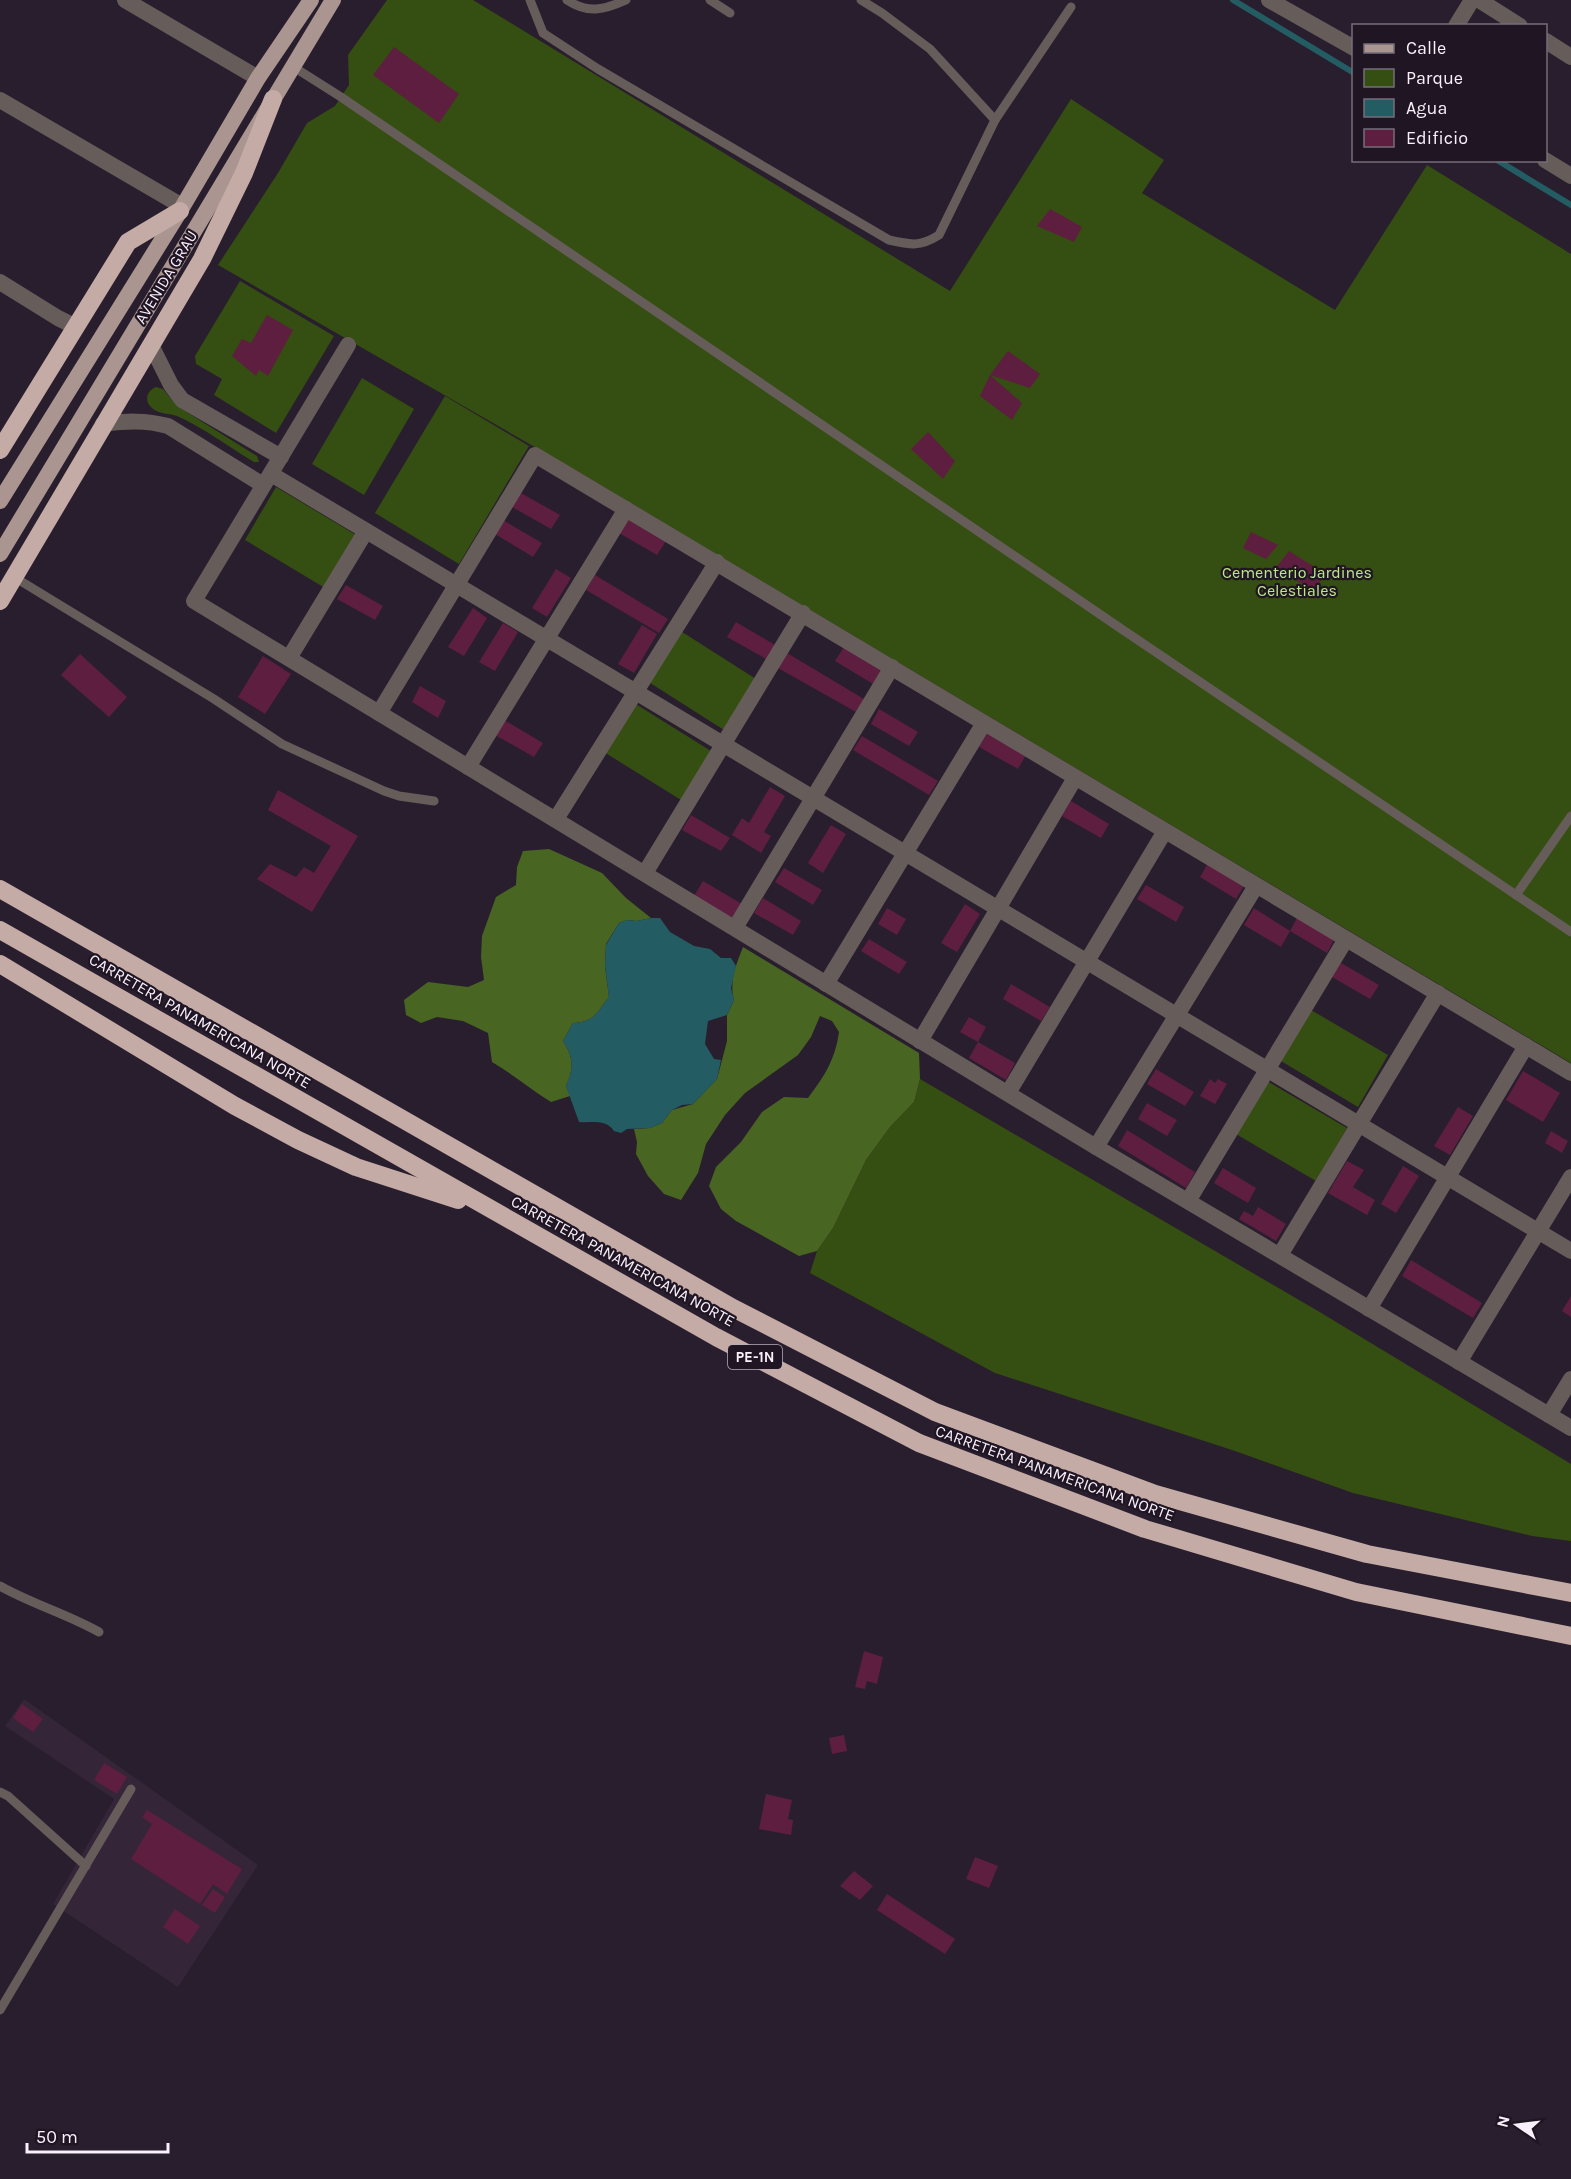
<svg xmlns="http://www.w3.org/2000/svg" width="1571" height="2179" viewBox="0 0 1571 2179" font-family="Karla,sans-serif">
	<rect width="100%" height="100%" fill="#291e2d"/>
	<path fill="#342539" d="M24 1699 258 1865 178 1987 53 1904 114 1799 5 1726Z"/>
	<g fill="#354e11">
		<path d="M387 0H473L950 291 1071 99 1164 160 1142 193 1335 310 1427 165 1571 254V1063L580 473 218 265 278 173 307 123 335 106 349 85 348 55Z"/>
		<path d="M240 281 334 336 276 433 214 395 222 379 196 364 195 356Z"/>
		<path d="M362 378 414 409 364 495 312 464Z"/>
		<path d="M156 387 163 389 177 406 257 456 259 462H254C229 447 204 428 177 416 168 413 156 414 150 406 144 399 148 390 156 387Z"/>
		<path d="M445 396 529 446 459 564 375 513Z"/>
		<path d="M276 487 356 535 325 588 245 540Z"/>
		<path d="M679 630 756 679 724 730 647 681Z"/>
		<path d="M634 703 711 751 681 800 604 752Z"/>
		<path d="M1311 1010 1388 1055 1358 1107 1281 1061Z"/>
		<path d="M920 1079 1318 1311 1571 1464V1541L1532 1536 1353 1493 1235 1451 995 1373 810 1273 817 1251 833 1228 866 1160 890 1127 914 1102Z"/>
		<path d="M1267 1081 1347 1128 1316 1181 1236 1134Z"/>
	</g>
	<g fill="#496522">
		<path d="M549 849 602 873 626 898 651 918 637 921 627 920 619 923 606 944 605 967 609 997C597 1012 595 1022 573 1023L563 1041C574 1058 574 1068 566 1086L570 1096 551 1102C530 1089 514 1075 492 1062L488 1033 463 1021 437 1017 421 1023 406 1015 404 1000 428 982 468 987 484 980 481 957 482 936 496 897 516 885 517 867 523 851Z"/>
		<path d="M743 947 919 1053 920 1079 914 1102 890 1127 866 1160 833 1228 817 1251 799 1256 736 1221 721 1209 709 1186 716 1167 741 1142 762 1112 784 1097 808 1098C825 1075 835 1060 839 1032L832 1021 820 1016 811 1037 798 1055 745 1093 725 1115 706 1144 698 1173 681 1200 664 1194 648 1176 636 1154 637 1142 634 1129 650 1128 662 1123 672 1110 693 1104 717 1079 727 1041V1015L734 1000C729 981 736 965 743 947Z"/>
	</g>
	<path fill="#235d63" d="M651 918H660L670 932 694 946 710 949 721 958H731L736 966 731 988 734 1000 727 1015 708 1021 705 1044 714 1059 721 1060 717 1079 693 1104 682 1105 672 1110 662 1123 650 1128 627 1129 621 1133 614 1131C606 1119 593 1123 579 1122L566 1086C574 1068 574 1058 563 1041L573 1023C595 1022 597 1012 609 997L605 966 606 945 619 923 627 920 637 921Z"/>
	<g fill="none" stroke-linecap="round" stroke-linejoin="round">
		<g stroke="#235d63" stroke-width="6">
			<path d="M1233 0 1354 73"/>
			<path d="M1497 160 1571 205"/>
		</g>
	</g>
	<g fill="#5e1e3f">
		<path d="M394 47 459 94 439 123 373 75Z"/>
		<path d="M1050 209 1082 227 1074 242 1037 226Z"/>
		<path d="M267 315 293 330 268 376 259 370 256 376 232 356 242 339 251 343Z"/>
		<path d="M1008 351 1040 374 1030 388 990 375Z"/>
		<path d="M990 375 1022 403 1012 420 980 396Z"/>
		<path d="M928 432 955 461 943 479 911 449Z"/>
		<path d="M521 493 560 515 551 529 512 507Z"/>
		<path d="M628 519 666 541 657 555 619 533Z"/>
		<path d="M503 520 542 543 533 557 495 534Z"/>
		<path d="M1251 532 1278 545 1266 559 1243 548Z"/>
		<path d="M1289 551 1324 573 1316 591 1275 569Z"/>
		<path d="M556 569 571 578 547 617 532 608Z"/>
		<path d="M595 575 668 619 659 633 586 590Z"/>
		<path d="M346 585 383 606 375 620 337 599Z"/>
		<path d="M473 608 487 618 464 656 448 647Z"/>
		<path d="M736 622 775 645 766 659 727 637Z"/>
		<path d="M503 623 518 632 495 671 479 662Z"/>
		<path d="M642 625 657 634 634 673 618 664Z"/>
		<path d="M844 647 882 670 873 684 835 661Z"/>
		<path d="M787 653 864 699 856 712 778 668Z"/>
		<path d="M80 654 127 697 109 717 61 675Z"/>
		<path d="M263 656 291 674 265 714 238 697Z"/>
		<path d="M420 686 446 701 438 718 412 702Z"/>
		<path d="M879 709 918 732 909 746 871 724Z"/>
		<path d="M504 720 543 743 534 757 495 735Z"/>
		<path d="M988 732 1026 755 1018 769 979 747Z"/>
		<path d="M862 736 938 781 929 795 853 750Z"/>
		<path d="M770 787 785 796 764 832 771 836 761 853 732 835 742 818 749 823Z"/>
		<path d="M278 790 358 836 312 912 257 879 270 864 296 877 304 867 314 873 331 846 268 810Z"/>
		<path d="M1071 801 1109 824 1101 838 1062 816Z"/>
		<path d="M691 815 730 838 721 851 682 830Z"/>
		<path d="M831 825 846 834 823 873 808 863Z"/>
		<path d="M1208 863 1245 884 1236 899 1200 877Z"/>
		<path d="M784 868 822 890 813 905 775 882Z"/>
		<path d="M703 881 742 904 733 918 694 896Z"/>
		<path d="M1146 885 1184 907 1176 922 1137 899Z"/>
		<path d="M763 898 801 921 793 935 754 913Z"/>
		<path d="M965 904 980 914 957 952 941 943Z"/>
		<path d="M887 908 906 919 897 935 878 924Z"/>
		<path d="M1254 908 1290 931 1281 947 1244 925Z"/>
		<path d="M1298 916 1335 938 1327 953 1290 931Z"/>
		<path d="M869 939 907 962 899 974 861 951Z"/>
		<path d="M1341 963 1379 985 1370 999 1332 977Z"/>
		<path d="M1011 984 1050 1007 1041 1021 1003 999Z"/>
		<path d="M969 1017 986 1027 978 1042 960 1032Z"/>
		<path d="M978 1042 1015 1063 1006 1080 969 1058Z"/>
		<path d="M1156 1069 1194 1092 1185 1106 1147 1084Z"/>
		<path d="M1523 1071 1560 1093 1543 1122 1506 1100Z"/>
		<path d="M1210 1079 1215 1083 1218 1079 1227 1084 1215 1104 1200 1096Z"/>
		<path d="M1147 1103 1177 1120 1167 1136 1138 1119Z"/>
		<path d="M1458 1107 1473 1116 1450 1155 1434 1146Z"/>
		<path d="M1127 1130 1195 1172 1186 1188 1118 1146Z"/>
		<path d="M1551 1131 1568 1141 1562 1153 1545 1143Z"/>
		<path d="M1347 1161 1364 1170 1353 1187 1375 1200 1367 1215 1328 1193Z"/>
		<path d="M1403 1166 1419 1176 1396 1213 1381 1204Z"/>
		<path d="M1223 1168 1256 1188 1248 1203 1214 1183Z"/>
		<path d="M1258 1207 1286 1224 1276 1241 1239 1219 1244 1211 1253 1216Z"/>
		<path d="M1411 1260 1482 1303 1473 1318 1402 1276Z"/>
		<path d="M1571 1296V1317L1562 1311Z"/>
		<path d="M864 1651 883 1657 877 1684 867 1681 865 1689 855 1687Z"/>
		<path d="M22 1704 43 1719 33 1732 13 1718Z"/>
		<path d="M844 1735 847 1751 832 1754 829 1738Z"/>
		<path d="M104 1763 127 1777 117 1794 94 1780Z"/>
		<path d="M766 1794 792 1800 788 1819 793 1820 791 1835 759 1829Z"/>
		<path d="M147 1810 242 1869 227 1894 213 1884 200 1904 131 1859 152 1824 142 1817Z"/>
		<path d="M975 1857 998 1866 989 1888 966 1879Z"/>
		<path d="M854 1871 873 1886 860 1900 840 1886Z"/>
		<path d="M213 1889 225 1897 215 1913 202 1905Z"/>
		<path d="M887 1894 955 1939 945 1954 877 1910Z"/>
		<path d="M175 1909 200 1926 188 1944 163 1927Z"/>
	</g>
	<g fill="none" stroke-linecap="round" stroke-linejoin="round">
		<g stroke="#665c59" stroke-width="9">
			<path d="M530 0 543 33 598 69 889 240C911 245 920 247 939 235L995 120 1071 7"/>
			<path d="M567 0C588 14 604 10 626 0"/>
			<path d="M710 0 730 13"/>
			<path d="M861 0 882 13 930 49 995 120"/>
			<path d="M292 66 341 97 1123 630 1571 932"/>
			<path d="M14 577 214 699 282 744 384 791 399 796 434 801"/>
			<path d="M1516 895 1571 816"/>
			<path d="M0 1586C32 1604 67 1614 99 1632"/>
			<path d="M0 1792 8 1796 86 1866"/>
			<path d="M0 2010 131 1789"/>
		</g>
		<g stroke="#665c59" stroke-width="16">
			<path d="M125 0 258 78"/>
			<path d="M1269 0 1354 48"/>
			<path d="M1479 0 1520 26"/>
			<path d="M1456 26 1472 0"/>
			<path d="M1546 41 1571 57"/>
			<path d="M0 100 182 206"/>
			<path d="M1545 160 1571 176"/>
			<path d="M0 282 58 318 76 327"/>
			<path d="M151 345 171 385 182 400 281 457"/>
			<path d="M348 345 194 601 1096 1147 1571 1428"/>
			<path d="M103 424C126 421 145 420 168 426L263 485"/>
			<path d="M271 474 1571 1251"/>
			<path d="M289 658 366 531"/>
			<path d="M379 713 535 455C882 659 1225 868 1571 1073"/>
			<path d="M468 767 626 509"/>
			<path d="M556 819 717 562"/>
			<path d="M645 873 803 613"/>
			<path d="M735 928 892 667"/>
			<path d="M826 984 984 723"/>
			<path d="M920 1041 1075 778"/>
			<path d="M1008 1093 1165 831"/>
			<path d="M1096 1147 1256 886"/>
			<path d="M1188 1201 1346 939"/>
			<path d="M1280 1255 1438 993"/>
			<path d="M1369 1309 1526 1046"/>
			<path d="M1459 1362 1571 1177"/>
			<path d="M1549 1415 1571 1379"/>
		</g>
		<g stroke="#aa9590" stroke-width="16">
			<path d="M0 501 180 211 258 78 311 0"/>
			<path d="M0 554 333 0"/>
		</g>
		<g stroke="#c5aba6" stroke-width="18">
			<path d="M0 450 128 242 180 211"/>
			<path d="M0 601 202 259 244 173 273 99"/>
			<path d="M0 889 733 1308 935 1412 1155 1494 1367 1554 1571 1593"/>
			<path d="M0 930 716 1337 919 1443 1145 1529 1356 1592 1571 1636"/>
			<path d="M0 964 235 1106 298 1140 356 1167 458 1200"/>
		</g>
	</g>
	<g text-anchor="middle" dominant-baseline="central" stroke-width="4.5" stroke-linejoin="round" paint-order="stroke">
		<rect fill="#1f1523" stroke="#b7aeba" stroke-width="1.5" x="728" y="1345" width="54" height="24" rx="4.5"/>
		<g font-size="15" font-weight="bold" fill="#f8f0fb">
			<text x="755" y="1357">PE-1N</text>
		</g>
		<g font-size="16" fill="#f8f0fb" stroke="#1f1523">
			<text transform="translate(166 277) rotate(-59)">AVENIDA GRAU</text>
			<text transform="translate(200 1021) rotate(30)">CARRETERA PANAMERICANA NORTE</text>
			<text transform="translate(623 1261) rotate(29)">CARRETERA PANAMERICANA NORTE</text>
			<text transform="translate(1055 1473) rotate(20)">CARRETERA PANAMERICANA NORTE</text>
		</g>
		<g font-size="16" fill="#bce88a" stroke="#1f1523">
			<text x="1297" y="572">Cementerio Jardines<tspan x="1297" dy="18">Celestiales</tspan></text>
		</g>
	</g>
	<rect x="1352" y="24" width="195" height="138" fill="#1f1523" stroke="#766d79" stroke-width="1.5"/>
	<rect x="1364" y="44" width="30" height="9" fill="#aa9590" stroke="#766d79" stroke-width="1.5"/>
	<text x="1406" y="54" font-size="18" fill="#f8f0fb">Calle</text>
	<rect x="1364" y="69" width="30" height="18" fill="#354e11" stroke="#766d79" stroke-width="1.5"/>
	<text x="1406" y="84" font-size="18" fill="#f8f0fb">Parque</text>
	<rect x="1364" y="99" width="30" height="18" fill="#235d63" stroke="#766d79" stroke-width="1.5"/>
	<text x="1406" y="114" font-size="18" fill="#f8f0fb">Agua</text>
	<rect x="1364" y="129" width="30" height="18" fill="#5e1e3f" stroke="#766d79" stroke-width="1.5"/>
	<text x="1406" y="144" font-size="18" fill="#f8f0fb">Edificio</text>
	<g transform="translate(1517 2125) rotate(284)" stroke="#1f1523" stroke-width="4.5" paint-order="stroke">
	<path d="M0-4.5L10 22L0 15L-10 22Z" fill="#f8f0fb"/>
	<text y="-9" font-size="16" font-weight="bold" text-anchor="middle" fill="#f8f0fb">N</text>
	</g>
	<path d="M27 2143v9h141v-9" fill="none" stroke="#f8f0fb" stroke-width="3"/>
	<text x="36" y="2143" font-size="18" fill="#f8f0fb" stroke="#1f1523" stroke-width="4.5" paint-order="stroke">50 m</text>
</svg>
